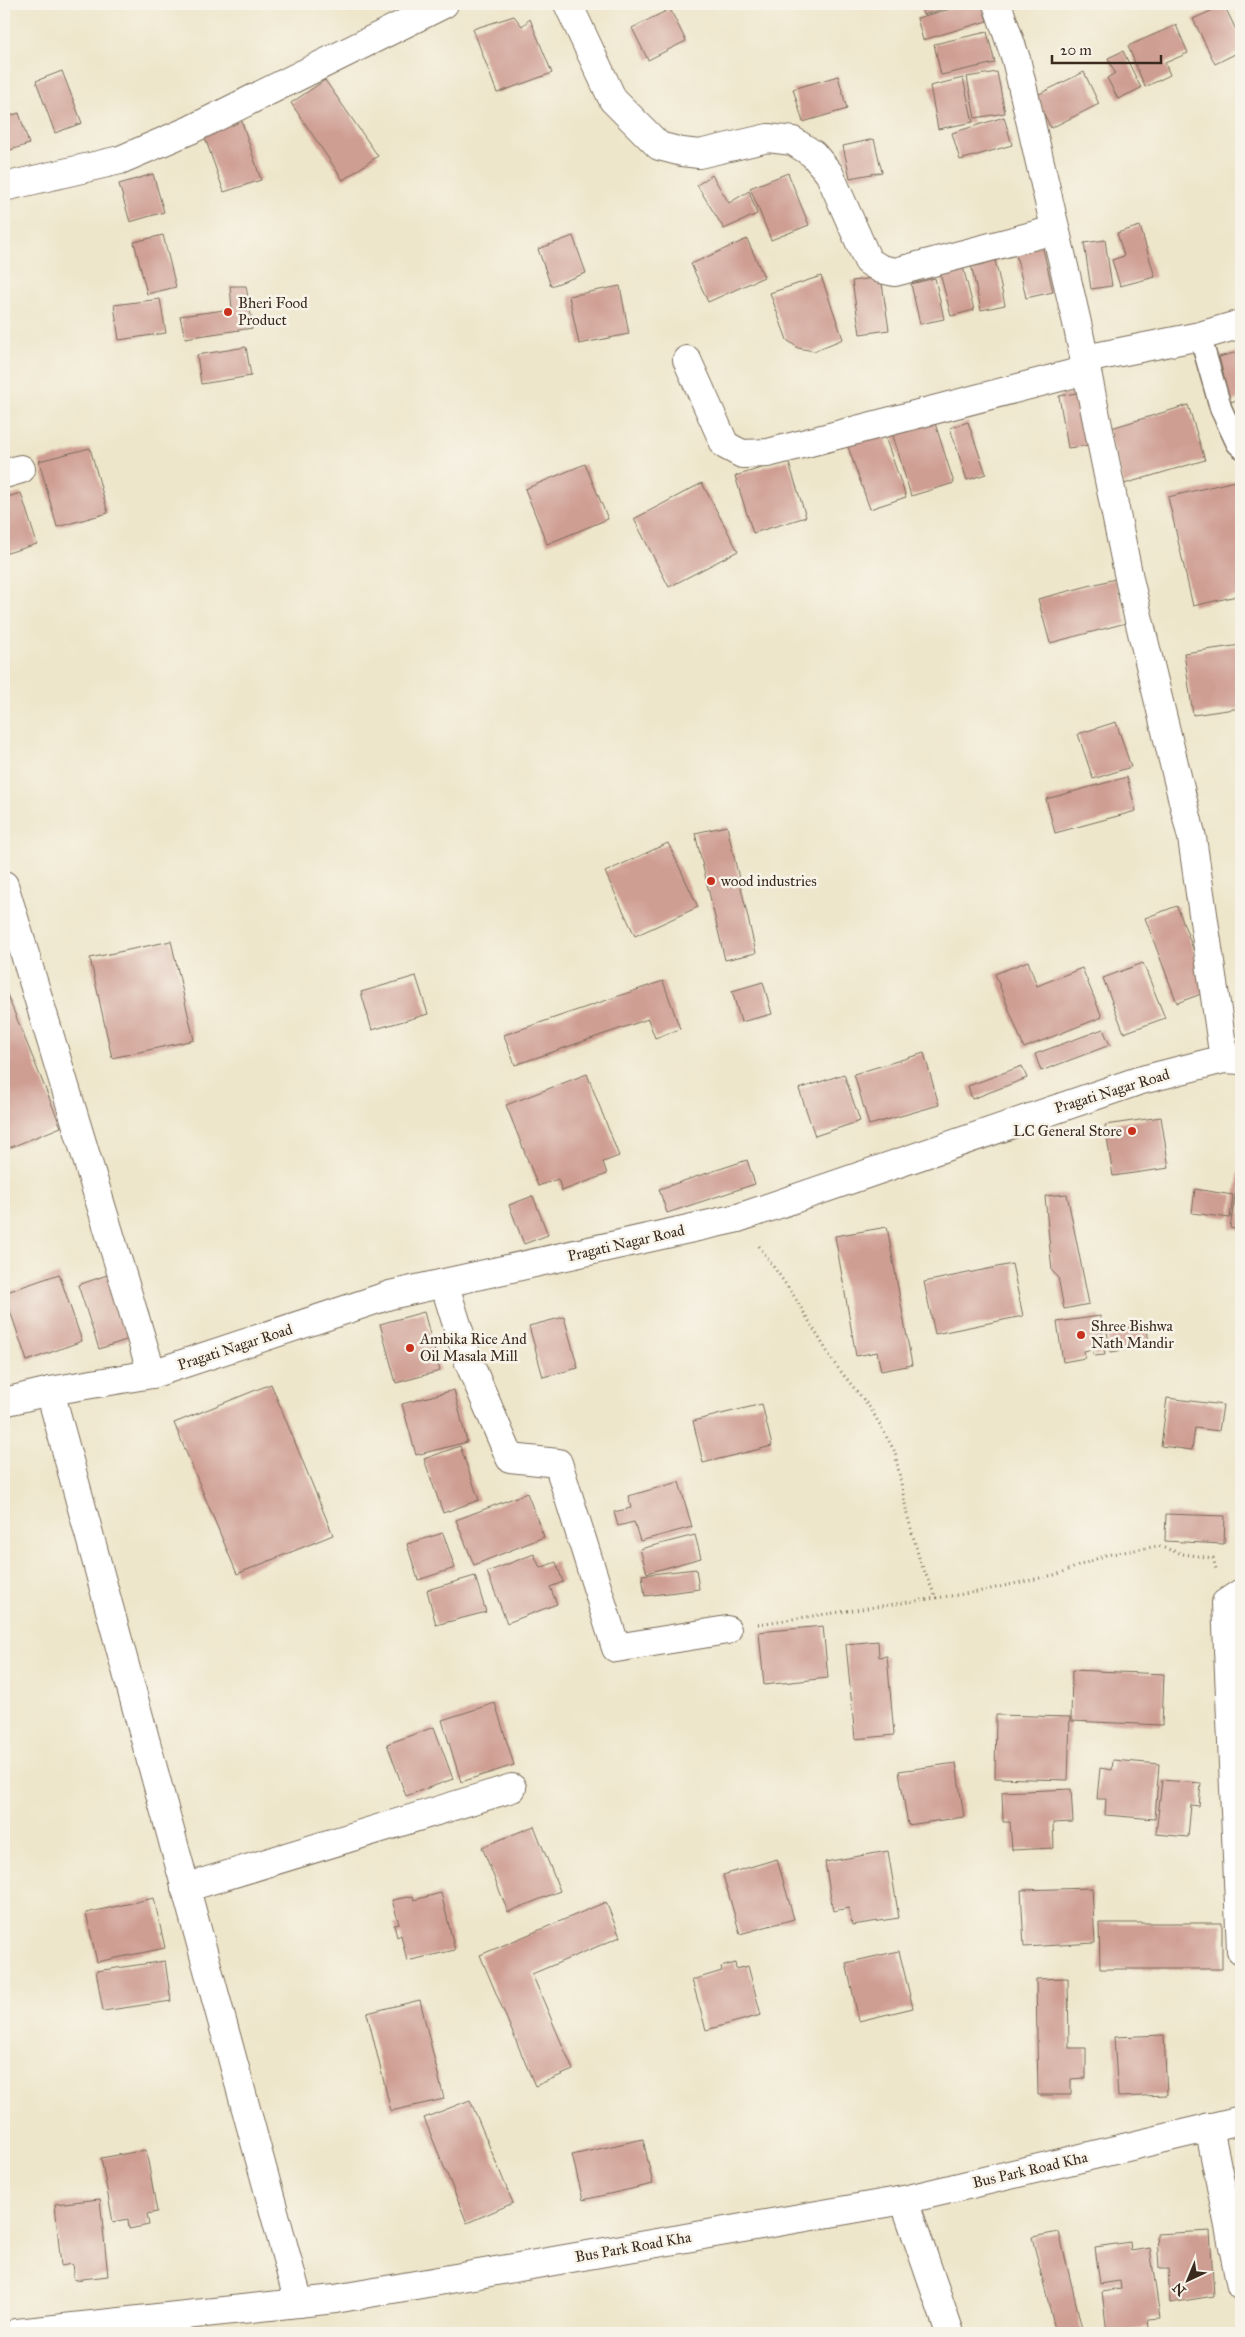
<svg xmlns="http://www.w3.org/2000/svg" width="1245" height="2337" viewBox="0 0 1245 2337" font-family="'IM FELL Great Primer',serif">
	<rect width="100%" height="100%" fill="#f7f3e8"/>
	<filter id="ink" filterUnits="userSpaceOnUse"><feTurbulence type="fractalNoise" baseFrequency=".02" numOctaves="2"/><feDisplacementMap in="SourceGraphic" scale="10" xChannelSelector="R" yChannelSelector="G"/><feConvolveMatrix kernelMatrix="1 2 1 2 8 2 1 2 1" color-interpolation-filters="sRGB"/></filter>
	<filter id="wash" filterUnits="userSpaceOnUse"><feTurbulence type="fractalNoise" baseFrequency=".0096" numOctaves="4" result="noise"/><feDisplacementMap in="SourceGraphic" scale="20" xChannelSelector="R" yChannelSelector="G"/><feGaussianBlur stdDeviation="1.12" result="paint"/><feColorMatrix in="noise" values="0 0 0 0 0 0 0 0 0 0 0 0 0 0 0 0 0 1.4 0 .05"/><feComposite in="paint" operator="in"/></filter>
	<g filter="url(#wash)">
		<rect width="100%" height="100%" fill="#eee6cb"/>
		<g id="blocks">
			<g fill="#cf9e93">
				<path d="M920 4H960L923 15Z"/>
				<path d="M969 4H982L987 21 923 40 917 18Z"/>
				<path d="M1224 5 1241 40V51L1215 64 1193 19Z"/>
				<path d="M670 9 686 41 648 60 632 28Z"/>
				<path d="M514 16 522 26 530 19 552 73 497 93 473 29Z"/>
				<path d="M1176 25 1188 53 1165 63 1170 75 1145 87 1128 46Z"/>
				<path d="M987 32 995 63 941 75 934 44Z"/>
				<path d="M1123 51 1141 88 1118 99 1107 78 1115 73 1108 58Z"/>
				<path d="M62 71 82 123 55 133 36 81Z"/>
				<path d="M997 72 1005 113 975 118 967 77Z"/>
				<path d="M1084 72 1099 104 1051 128 1035 96Z"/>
				<path d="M838 76 847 109 803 122 793 89Z"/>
				<path d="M963 78 973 122 938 129 930 86Z"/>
				<path d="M325 80 378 156 343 180 291 103Z"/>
				<path d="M19 113 29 144 4 152V118Z"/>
				<path d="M1004 117 1012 145 960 160 952 133Z"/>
				<path d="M241 119 261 180 224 192 203 132Z"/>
				<path d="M874 139 882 172 850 178 843 146Z"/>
				<path d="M788 173 809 225 771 240 750 188Z"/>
				<path d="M153 174 164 212 130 222 119 184Z"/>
				<path d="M712 175 729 203 749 191 757 214 724 229 697 185Z"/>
				<path d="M1140 226 1155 277 1120 286 1112 260 1124 256 1117 233Z"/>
				<path d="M163 235 176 287 147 294 134 242Z"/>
				<path d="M573 236 586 273 551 286 538 249Z"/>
				<path d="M747 239 764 277 708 302 691 264Z"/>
				<path d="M1105 240 1112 286 1091 289 1084 243Z"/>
				<path d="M1042 244 1053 292 1026 298 1015 250Z"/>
				<path d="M994 255 1005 305 981 310 970 260Z"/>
				<path d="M962 263 974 310 951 316 939 269Z"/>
				<path d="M821 276 843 339 814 351 798 348 787 340 770 293Z"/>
				<path d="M881 277 889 330 860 334 852 281Z"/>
				<path d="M935 278 944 319 920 324 911 284Z"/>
				<path d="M230 286H246L253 328 185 338 180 316 232 309Z"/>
				<path d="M620 286 629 334 579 344 569 296Z"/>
				<path d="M160 299 166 333 119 340 114 305Z"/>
				<path d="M246 347 251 376 201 384 197 355Z"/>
				<path d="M1241 351V399L1230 402 1219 357Z"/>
				<path d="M1082 392 1090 445 1068 448 1059 396Z"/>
				<path d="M1188 405 1205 460 1124 484 1108 429Z"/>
				<path d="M934 420 954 483 911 496 892 432Z"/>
				<path d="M968 422 986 474 967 480 950 428Z"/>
				<path d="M883 431 906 497 870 509 847 444Z"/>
				<path d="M90 448 108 513 57 527 39 461Z"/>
				<path d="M788 460 806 517 753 533 735 476Z"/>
				<path d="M585 464 608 519 547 544 525 489Z"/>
				<path d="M1239 480 1241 491V595L1193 606 1168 497Z"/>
				<path d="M702 483 738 551 669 587 634 519Z"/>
				<path d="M21 493 37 544 4 554V498Z"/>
				<path d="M1115 579 1126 623 1050 643 1038 599Z"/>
				<path d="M1241 645V708L1193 715 1184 653Z"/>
				<path d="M1116 722 1131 767 1093 779 1078 734Z"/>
				<path d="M1127 777 1136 811 1055 833 1046 799Z"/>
				<path d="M727 826 756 953 725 960 695 833Z"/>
				<path d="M668 843 698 907 635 936 605 872Z"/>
				<path d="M1177 906 1209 991 1177 1003 1145 918Z"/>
				<path d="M171 941 194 1040 112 1058 90 958Z"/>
				<path d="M1028 961 1037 986 1082 968 1102 1017 1024 1048 995 974Z"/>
				<path d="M1143 963 1165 1018 1124 1033 1103 978Z"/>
				<path d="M416 976 428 1014 372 1030 361 992Z"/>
				<path d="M663 981 680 1029 655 1038 648 1019 515 1065 504 1035Z"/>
				<path d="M763 982 772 1014 741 1022 732 991Z"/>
				<path d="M6 992 61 1127 4 1150V993Z"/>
				<path d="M1103 1029 1110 1045 1041 1071 1035 1054Z"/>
				<path d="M924 1053 939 1105 869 1125 854 1074Z"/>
				<path d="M1022 1066 1027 1078 972 1099 968 1086Z"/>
				<path d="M587 1074 619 1156 603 1162 607 1174 562 1191 558 1179 538 1186 506 1105Z"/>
				<path d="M844 1074 860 1121 815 1136 799 1089Z"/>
				<path d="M1161 1117 1169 1168 1113 1176 1105 1125Z"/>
				<path d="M747 1160 755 1184 667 1213 659 1189Z"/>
				<path d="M1240 1164H1241V1230L1230 1228Z"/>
				<path d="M1195 1189 1233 1195 1230 1218 1192 1213Z"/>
				<path d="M1067 1194 1089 1304 1064 1309 1058 1277 1052 1271 1045 1196Z"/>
				<path d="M533 1196 548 1235 524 1244 509 1205Z"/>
				<path d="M887 1227 912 1365 881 1371 877 1352 856 1356 835 1236Z"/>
				<path d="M1012 1264 1023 1316 935 1334 924 1282Z"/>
				<path d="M59 1274 82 1341 27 1361 4 1293Z"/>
				<path d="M110 1274 132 1338 99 1349 78 1285Z"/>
				<path d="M424 1312 440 1371 396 1383 380 1324Z"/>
				<path d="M1100 1316 1105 1355 1094 1356 1092 1349 1084 1351 1085 1358 1063 1362 1057 1322Z"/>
				<path d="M564 1317 578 1368 543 1377 529 1326Z"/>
				<path d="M1147 1326 1149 1347 1110 1352 1107 1331Z"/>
				<path d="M271 1384 333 1535 237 1574 174 1423Z"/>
				<path d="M454 1390 467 1442 416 1455 402 1404Z"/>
				<path d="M1167 1398 1223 1405 1219 1431 1195 1428 1192 1450 1161 1446Z"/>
				<path d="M762 1404 772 1446 703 1463 693 1421Z"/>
				<path d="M460 1446 479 1500 443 1513 424 1459Z"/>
				<path d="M679 1482 692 1527 640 1541 634 1522 618 1526 614 1512 631 1508 628 1496Z"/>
				<path d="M527 1493 544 1537 474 1565 456 1520Z"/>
				<path d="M1166 1514 1225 1516 1224 1544 1165 1541Z"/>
				<path d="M443 1533 455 1568 418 1580 407 1544Z"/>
				<path d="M695 1535 701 1558 647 1573 640 1549Z"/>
				<path d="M534 1554 540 1568 556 1562 563 1582 550 1587 557 1604 507 1623 487 1572Z"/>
				<path d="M696 1569 699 1589 645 1596 642 1575Z"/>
				<path d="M475 1576 486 1612 436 1625 427 1590Z"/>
				<path d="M823 1626 828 1678 764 1685 759 1632Z"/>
				<path d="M878 1641 879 1657 887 1656 894 1735 855 1739 846 1644Z"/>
				<path d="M1072 1670 1164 1674 1162 1725 1071 1721Z"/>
				<path d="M495 1703 514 1765 461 1782 442 1720Z"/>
				<path d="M996 1715 1070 1717 1068 1780 995 1778Z"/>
				<path d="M434 1727 453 1779 406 1796 387 1744Z"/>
				<path d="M1113 1760 1159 1764 1155 1819 1105 1815 1106 1799H1097L1100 1768 1112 1770Z"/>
				<path d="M956 1763 964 1817 908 1825 899 1771Z"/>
				<path d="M1162 1780 1201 1783 1199 1806 1191 1805 1188 1837 1156 1834Z"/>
				<path d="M1071 1789 1073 1822 1053 1823 1054 1848 1012 1850 1010 1822H1003L1002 1792Z"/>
				<path d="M534 1826 560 1891 508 1912 482 1847Z"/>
				<path d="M888 1851 899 1918 852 1925 849 1908 833 1911 825 1862Z"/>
				<path d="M777 1859 794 1919 740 1934 723 1875Z"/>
				<path d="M1092 1888 1095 1943 1024 1947 1021 1890Z"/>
				<path d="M441 1893 455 1950 407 1961 401 1935 397 1937 394 1925 399 1924 392 1900 413 1896 414 1900Z"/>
				<path d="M154 1898 165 1948 97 1962 86 1913Z"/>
				<path d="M606 1902 620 1937 532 1974 573 2070 535 2086 480 1955Z"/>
				<path d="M1099 1923H1222V1969H1100Z"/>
				<path d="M899 1951 913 2008 859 2021 846 1963Z"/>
				<path d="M165 1961 171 2001 103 2011 96 1971Z"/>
				<path d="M735 1963 736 1969 748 1966 761 2015 706 2030 692 1980 722 1971 721 1967Z"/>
				<path d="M1068 1978 1069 2048H1086V2078L1071 2079V2095H1038L1036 1979Z"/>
				<path d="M420 2000 444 2099 391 2111 367 2013Z"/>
				<path d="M1164 2035 1167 2095 1118 2097 1114 2037Z"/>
				<path d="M470 2100 513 2203 467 2223 424 2118Z"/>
				<path d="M643 2139 653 2184 583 2200 572 2155Z"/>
				<path d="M146 2150 157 2212 147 2214 149 2225 129 2229 128 2219 113 2222 101 2158Z"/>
				<path d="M1241 2192V2248L1230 2194Z"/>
				<path d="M100 2199 108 2276 74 2280 72 2264 61 2266 55 2204Z"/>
				<path d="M1210 2231 1214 2296 1170 2303 1168 2269H1159L1157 2234Z"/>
				<path d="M1059 2232 1083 2333H1056L1032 2237Z"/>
				<path d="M1130 2242 1131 2251 1150 2248 1160 2318 1148 2319 1149 2328 1107 2333 1102 2292 1121 2289 1120 2281 1100 2284 1095 2247Z"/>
			</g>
		</g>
	</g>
	<g filter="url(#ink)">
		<use href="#blocks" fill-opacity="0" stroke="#7a6c5b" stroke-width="1"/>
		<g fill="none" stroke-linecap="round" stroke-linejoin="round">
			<defs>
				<path id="lane" d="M1200 336 1221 409 1237 443 1241 447"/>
				<g id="street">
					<path d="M568 4 613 100 659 146 682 152 699 154 768 138 793 141 813 154 829 173 868 261 881 269 895 272 1055 230"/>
					<path d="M997 4 1016 59 1077 323 1130 583 1192 838 1224 1059"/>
					<path d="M4 187 120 160 190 130 444 4"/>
					<path d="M1085 359 1200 336 1241 324"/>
					<path d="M687 360 725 445 742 454 768 453 1087 370"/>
					<path d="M4 474 21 469"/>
					<path d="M4 885 152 1374"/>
					<path d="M444 1283 468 1360 510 1458 558 1463 616 1648 727 1630"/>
					<path d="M50 1391 299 2303"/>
					<path d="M4 1402 50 1391 152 1374 390 1295 738 1218 1138 1081 1224 1059 1241 1060"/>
					<path d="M1241 1593 1226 1603 1241 1950"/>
					<path d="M185 1888 512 1788"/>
					<path d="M1209 2127 1241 2286"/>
				</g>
				<g id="secondary">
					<path d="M904 2200 950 2333"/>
					<path d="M17 2333 335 2299 904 2200 1241 2120"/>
				</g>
			</defs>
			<use href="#lane" stroke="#7a6c5b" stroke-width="24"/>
			<use href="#street" stroke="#7a6c5b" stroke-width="30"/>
			<use href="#secondary" stroke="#7a6c5b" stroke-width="30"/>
			<g stroke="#7a6c5b" stroke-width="3" stroke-dasharray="1 4" stroke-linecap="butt">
				<path d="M759 1246 794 1296 834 1363 871 1409 895 1452 907 1514 920 1561 936 1598"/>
				<path d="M758 1624 977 1592 1058 1574 1106 1555 1158 1546 1183 1554 1213 1558 1216 1569"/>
			</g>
			<use href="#lane" stroke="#fff" stroke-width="21"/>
			<use href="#street" stroke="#fff" stroke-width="28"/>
			<use href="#secondary" stroke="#fff" stroke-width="28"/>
		</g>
	</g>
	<g fill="#c8321e" stroke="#f7f3e8" stroke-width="2">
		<circle cx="228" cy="312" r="5"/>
		<circle cx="711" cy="881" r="5"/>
		<circle cx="1132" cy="1131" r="5"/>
		<circle cx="1081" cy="1335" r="5"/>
		<circle cx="410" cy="1348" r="5"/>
	</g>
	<g text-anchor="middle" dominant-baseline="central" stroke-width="5" stroke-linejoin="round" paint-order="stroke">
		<g font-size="15" fill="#3b2a1e" stroke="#f7f3e8" text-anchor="start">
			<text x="238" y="303">Bheri Food<tspan x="238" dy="17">Product</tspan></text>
			<text x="721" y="881">wood industries</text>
			<text x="1122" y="1131" text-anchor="end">LC General Store</text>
			<text x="1091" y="1326">Shree Bishwa<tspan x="1091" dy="17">Nath Mandir</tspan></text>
			<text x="420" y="1339">Ambika Rice And<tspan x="420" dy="17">Oil Masala Mill</tspan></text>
		</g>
		<g font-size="15" fill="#3b2a1e" stroke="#f7f3e8">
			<text transform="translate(1112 1091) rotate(-17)">Pragati Nagar Road</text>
			<text transform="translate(626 1243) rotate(-13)">Pragati Nagar Road</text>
			<text transform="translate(235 1347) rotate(-18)">Pragati Nagar Road</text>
			<text transform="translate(1030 2170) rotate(-13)">Bus Park Road Kha</text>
			<text transform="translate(633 2247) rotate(-10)">Bus Park Road Kha</text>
		</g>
	</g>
	<rect width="1245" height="2337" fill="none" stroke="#f7f3e8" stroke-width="20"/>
	<g transform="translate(1188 2280) rotate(224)" stroke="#f7f3e8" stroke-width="4" paint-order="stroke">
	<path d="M0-4L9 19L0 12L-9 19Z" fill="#3b2a1e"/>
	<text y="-8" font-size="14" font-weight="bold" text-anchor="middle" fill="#3b2a1e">N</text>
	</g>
	<path d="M1052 55v8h109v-8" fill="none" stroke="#3b2a1e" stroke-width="2.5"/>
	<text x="1060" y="55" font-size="15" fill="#3b2a1e" stroke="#f7f3e8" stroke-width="4" paint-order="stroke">20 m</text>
</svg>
